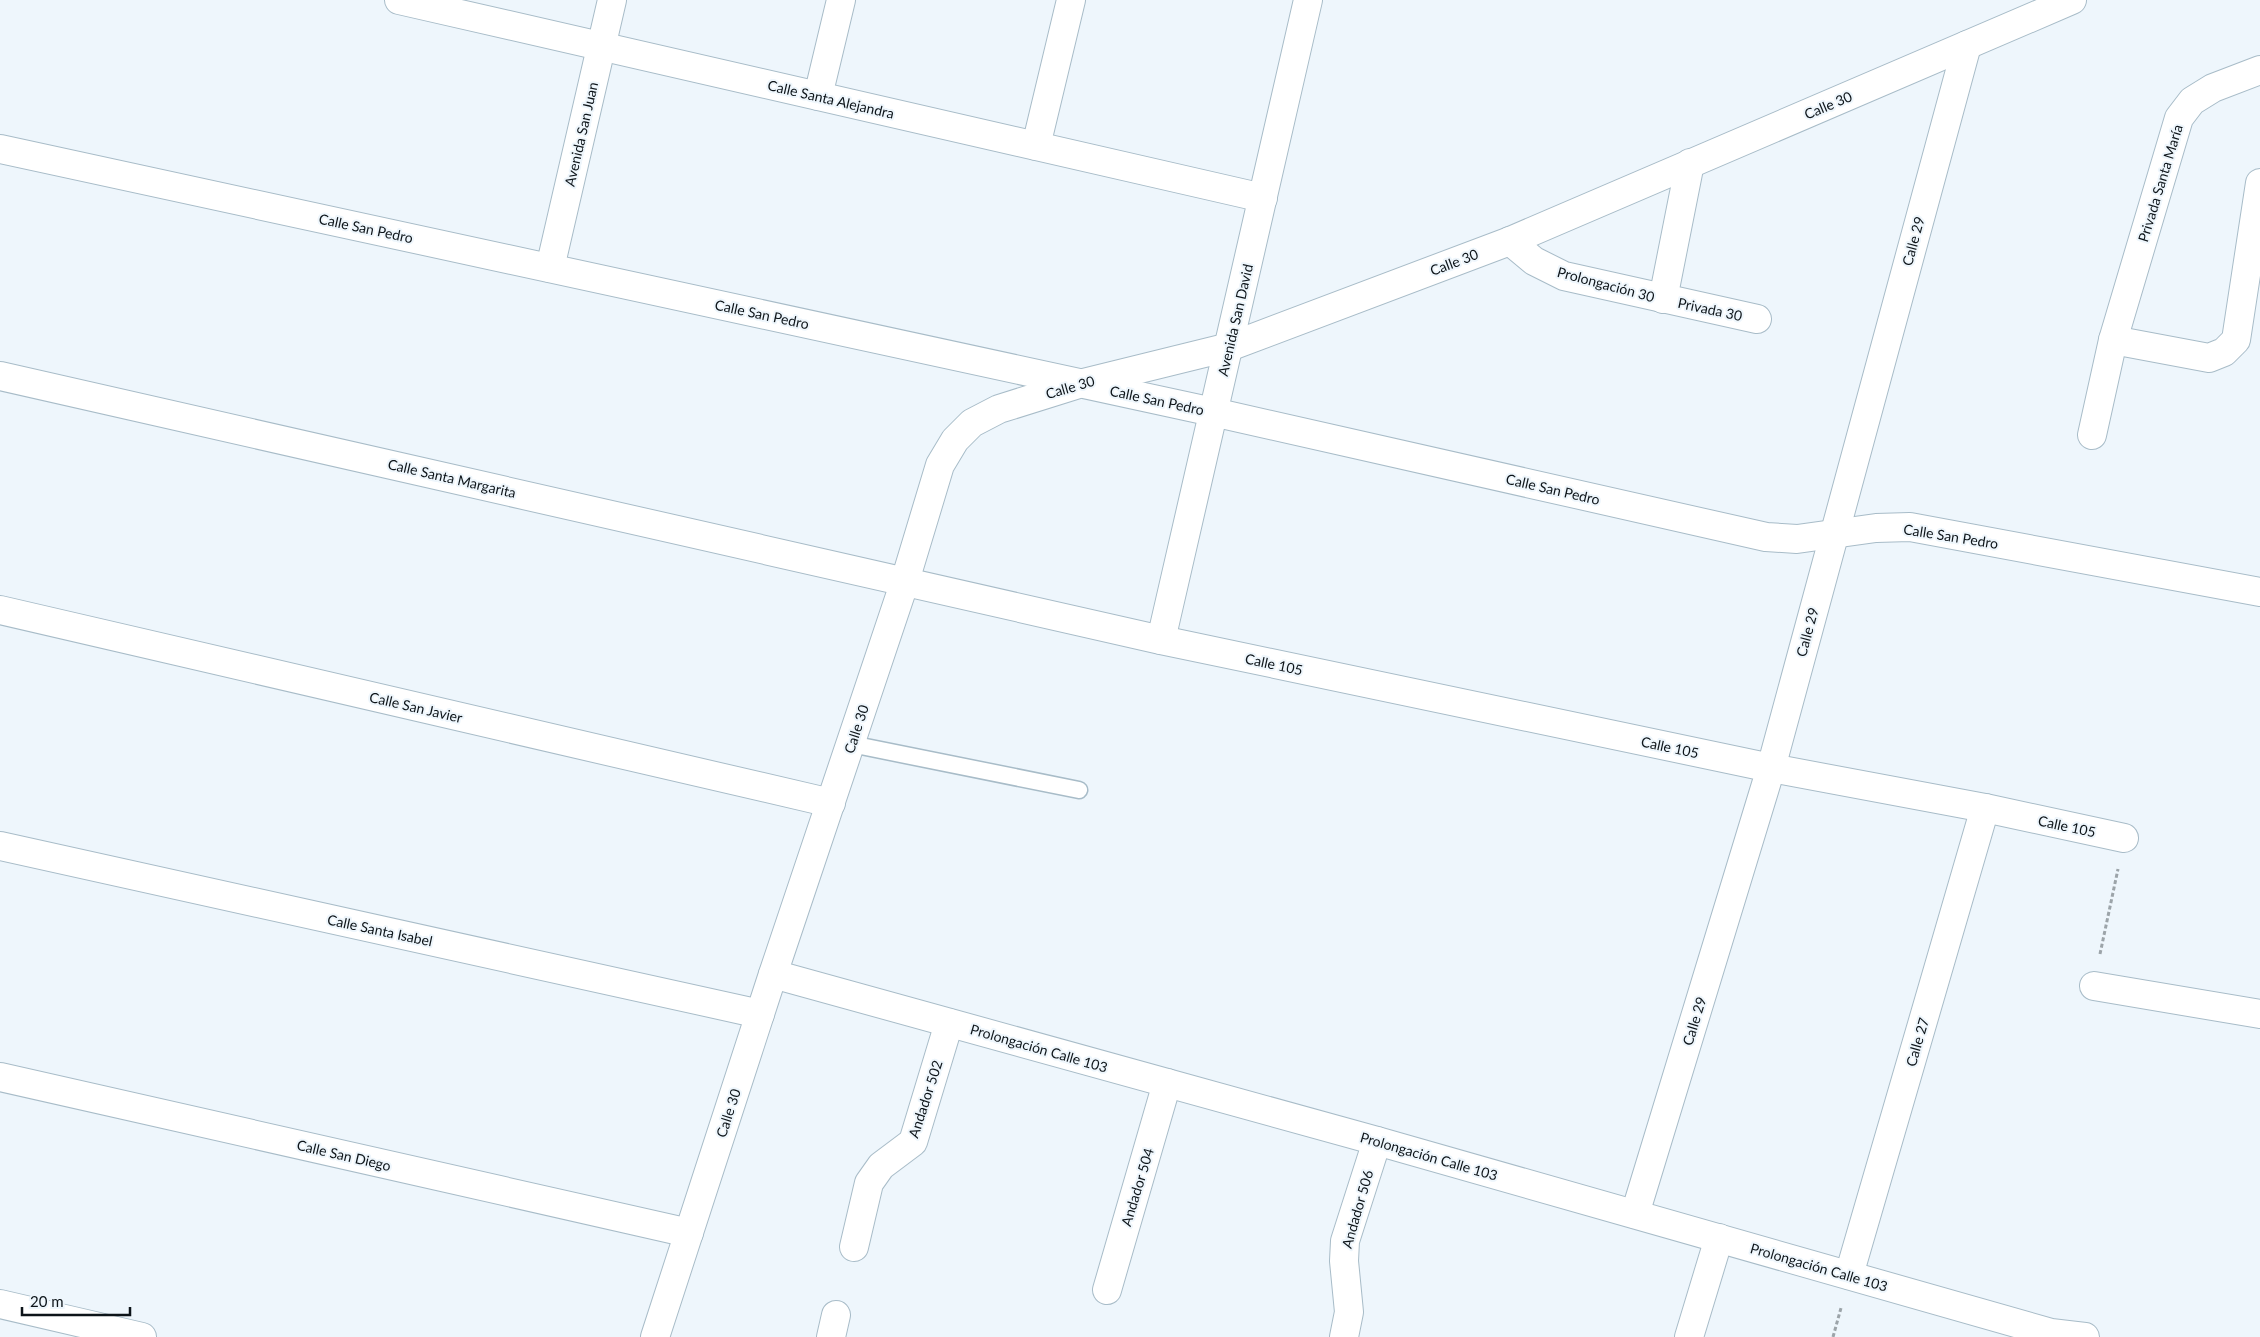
<svg xmlns="http://www.w3.org/2000/svg" width="2260" height="1337" viewBox="0 0 2260 1337" font-family="Lato,sans-serif">
	<rect width="100%" height="100%" fill="#eef6fc"/>
	<g fill="none" stroke-linecap="round" stroke-linejoin="round">
		<defs>
			<path id="service" d="M851 744 1079 790"/>
			<g id="minor">
				<path d="M399 0 1263 198"/>
				<path d="M818 96 841 0"/>
				<path d="M1036 146 1071 0"/>
				<path d="M0 149 1213 412 1766 537 1797 539 1876 528 1910 527 2260 592"/>
				<path d="M1510 241 1534 261 1564 276 1757 319"/>
				<path d="M550 268 612 0"/>
				<path d="M1663 299 1690 163"/>
				<path d="M2113 340 2209 358 2224 352 2236 340 2260 183"/>
				<path d="M0 376 1161 640 1771 768 1985 808 2124 838"/>
				<path d="M2092 435 2113 340 2179 118 2192 101 2213 88 2260 70"/>
				<path d="M0 610 831 803"/>
				<path d="M1161 640 1308 0"/>
				<path d="M0 846 760 1014"/>
				<path d="M773 974 1377 1141 2051 1333 2085 1337"/>
				<path d="M2094 986 2260 1014"/>
				<path d="M0 1077 689 1233"/>
				<path d="M1635 1214 1771 768 1967 45"/>
				<path d="M854 1247 869 1183 881 1166 913 1142 949 1023"/>
				<path d="M1849 1275 1985 808"/>
				<path d="M1107 1290 1167 1083"/>
				<path d="M0 1304 142 1337"/>
				<path d="M831 1337 836 1315"/>
				<path d="M1344 1337 1349 1312 1344 1261 1345 1241 1377 1141"/>
				<path d="M1689 1337 1719 1238"/>
			</g>
			<path id="tertiary" d="M655 1337 773 974 905 581 940 465 955 440 972 423 999 409 1079 384 1229 347 1510 241 2072 0"/>
		</defs>
		<use href="#service" stroke="#a8bcc8" stroke-width="19"/>
		<use href="#minor" stroke="#a8bcc8" stroke-width="30"/>
		<use href="#tertiary" stroke="#a8bcc8" stroke-width="30"/>
		<g stroke="#9ca4a9" stroke-width="3" stroke-dasharray="4 2.5" stroke-linecap="butt">
			<path d="M2100 954 2118 869"/>
			<path d="M1833 1337 1841 1308"/>
		</g>
		<use href="#service" stroke="#fff" stroke-width="16"/>
		<use href="#minor" stroke="#fff" stroke-width="28"/>
		<use href="#tertiary" stroke="#fff" stroke-width="28"/>
	</g>
	<g text-anchor="middle" dominant-baseline="central" stroke-width="4" stroke-linejoin="round" paint-order="stroke">
		<g font-size="14" fill="#0d1419" stroke="#eef6fc">
			<text transform="translate(831 99) rotate(13)">Calle Santa Alejandra</text>
			<text transform="translate(1828 105) rotate(-23)">Calle 30</text>
			<text transform="translate(581 134) rotate(-77)">Avenida San Juan</text>
			<text transform="translate(2160 183) rotate(-73)">Privada Santa María</text>
			<text transform="translate(366 228) rotate(12)">Calle San Pedro</text>
			<text transform="translate(1913 241) rotate(-75)">Calle 29</text>
			<text transform="translate(1454 262) rotate(-21)">Calle 30</text>
			<text transform="translate(1606 284) rotate(15)">Prolongación 30</text>
			<text transform="translate(1710 309) rotate(12)">Privada 30</text>
			<text transform="translate(762 314) rotate(12)">Calle San Pedro</text>
			<text transform="translate(1235 320) rotate(-77)">Avenida San David</text>
			<text transform="translate(1070 387) rotate(-16)">Calle 30</text>
			<text transform="translate(1157 400) rotate(12)">Calle San Pedro</text>
			<text transform="translate(452 478) rotate(13)">Calle Santa Margarita</text>
			<text transform="translate(1553 489) rotate(13)">Calle San Pedro</text>
			<text transform="translate(1951 536) rotate(9)">Calle San Pedro</text>
			<text transform="translate(1807 632) rotate(-75)">Calle 29</text>
			<text transform="translate(1274 664) rotate(12)">Calle 105</text>
			<text transform="translate(416 707) rotate(13)">Calle San Javier</text>
			<text transform="translate(856 729) rotate(-72)">Calle 30</text>
			<text transform="translate(1670 747) rotate(12)">Calle 105</text>
			<text transform="translate(2067 826) rotate(12)">Calle 105</text>
			<text transform="translate(380 930) rotate(12)">Calle Santa Isabel</text>
			<text transform="translate(1694 1021) rotate(-73)">Calle 29</text>
			<text transform="translate(1917 1042) rotate(-74)">Calle 27</text>
			<text transform="translate(1039 1048) rotate(16)">Prolongación Calle 103</text>
			<text transform="translate(925 1099) rotate(-72)">Andador 502</text>
			<text transform="translate(728 1113) rotate(-72)">Calle 30</text>
			<text transform="translate(344 1155) rotate(13)">Calle San Diego</text>
			<text transform="translate(1429 1156) rotate(16)">Prolongación Calle 103</text>
			<text transform="translate(1137 1187) rotate(-73)">Andador 504</text>
			<text transform="translate(1357 1209) rotate(-74)">Andador 506</text>
			<text transform="translate(1819 1267) rotate(16)">Prolongación Calle 103</text>
		</g>
	</g>
	<path d="M22 1307v8h108v-8" fill="none" stroke="#0d1419" stroke-width="2.5"/>
	<text x="30" y="1307" font-size="15" fill="#0d1419" stroke="#eef6fc" stroke-width="4" paint-order="stroke">20 m</text>
</svg>
